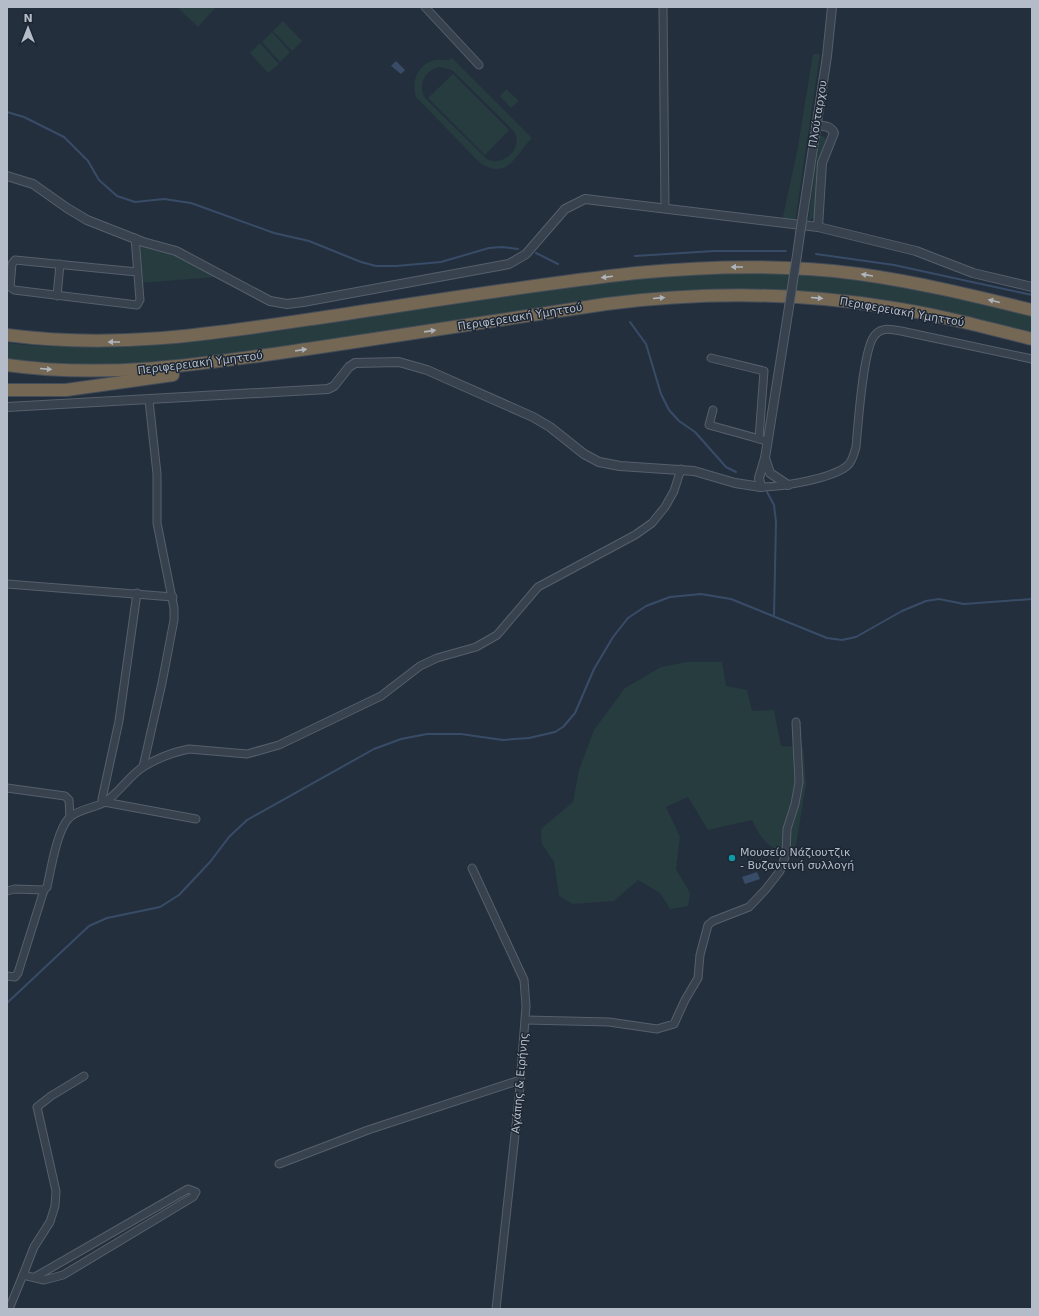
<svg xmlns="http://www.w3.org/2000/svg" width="1039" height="1316" viewBox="0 0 1039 1316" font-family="'DejaVu Sans',sans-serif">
	<rect width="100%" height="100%" fill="#242f3e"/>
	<g fill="#263c3f" fill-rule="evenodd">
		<path d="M177 7H215V8L198 27Z"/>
		<path d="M283 21 302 41 292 51 273 31Z"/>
		<path d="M272 32 290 52 280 62 262 42Z"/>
		<path d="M260 43 279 64 268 73 250 53Z"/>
		<path d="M813 54H820L795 222 782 221 797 152Z"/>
		<path d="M452 58 532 138C515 155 508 181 480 163L416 97C411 81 418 63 436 60 442 59 447 62 452 58ZM440 67 452 70 513 130C525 147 505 166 488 160L426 99C417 86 424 70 440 67Z"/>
		<path d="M453 74 509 130 485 155 428 98Z"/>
		<path d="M506 89 519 101 511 108 500 96Z"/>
		<path d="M820 135 825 137 826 143 819 162 815 212 814 217 808 222Z"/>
		<path d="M139 246 166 249 216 277 139 283Z"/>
		<path d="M734 271 816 275 896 284 1032 315V332L932 309 853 295 774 290H695L617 297 256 351 167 362 83 365 7 359V343C127 357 244 336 362 318 445 305 529 289 613 279 653 275 693 274 734 271Z"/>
		<path d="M687 662H722L726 686 747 690 752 711 774 710 781 746 803 747 806 784 794 857C769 847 764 845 752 820L708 830 688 797 666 807 680 837 676 869 690 893 688 906 670 909 660 893 638 880 614 901 573 904 559 896 554 862 542 844 541 829 573 802 579 770 594 730 625 688 661 667Z"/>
	</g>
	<g fill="#394c67">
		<path d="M396 61 405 70 401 74 391 66Z"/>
		<path d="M757 872 760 879 745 884 742 877Z"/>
	</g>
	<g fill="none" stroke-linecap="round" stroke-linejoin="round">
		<g stroke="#394c67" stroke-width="2">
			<path d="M7 112 24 117 64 137 88 161 99 180 117 196 135 202 164 199 191 203 274 233 309 241 361 262 376 266H396L441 262 489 248 502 247 518 249"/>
			<path d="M536 253 558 264"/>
			<path d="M816 254 894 265 1032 295"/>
			<path d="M635 256 714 251H786"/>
			<path d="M630 322 646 344 661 394 669 410 679 421 695 432 726 467 736 472"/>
			<path d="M767 492 774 505 776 522 774 616"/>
			<path d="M7 1003 89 926 107 918 160 907 179 895 210 862 229 837 247 820 374 749 401 739 427 734H461L503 740 529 738 555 732 563 727 575 713 594 669 613 637 628 618 646 606 670 597 701 594 731 599 827 638 842 640 856 637 902 611 926 601 939 599 964 604 1032 599"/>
		</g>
		<defs>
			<g id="minor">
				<path d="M425 7 479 65"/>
				<path d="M663 7 665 208"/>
				<path d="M135 238 140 300 137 305 14 290 10 287 12 264 15 260 137 272"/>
				<path d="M57 296 60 264"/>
				<path d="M711 358 764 371 759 439"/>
				<path d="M713 410 709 425 763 440"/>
				<path d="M761 487C781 487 831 479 847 466 853 461 854 453 856 447 858 426 863 347 875 335 882 327 891 329 901 331L1032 359"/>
				<path d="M7 584 173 597"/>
				<path d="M137 593 119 721 102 799 104 802 196 819"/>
				<path d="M143 767 162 683 174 620V608L157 523V474L149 400"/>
				<path d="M7 788 65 796 69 800 70 817"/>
				<path d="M472 868 524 980 526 1006 519 1098 496 1309"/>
				<path d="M7 891 15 889 44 890 47 887C51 869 57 830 69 818 78 809 95 808 105 802 120 792 129 776 143 767 156 759 174 752 189 749L247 754 279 745 381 696 420 666 437 658 476 647 497 635 538 587 635 535 652 523 665 507 674 491 681 469"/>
				<path d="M7 976 15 977 18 973 44 890"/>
				<path d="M526 1020 609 1022 657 1029 674 1024 685 1000 698 978 700 955 708 925 713 921 749 907 766 889 780 871 786 854 787 829 795 804 799 782 796 722"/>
				<path d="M279 1164 368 1130 520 1080"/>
				<path d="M23 1275 34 1247 50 1222 55 1206 56 1191 37 1107 51 1096 84 1076"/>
				<path d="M9 1309 23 1275 44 1280 63 1275 193 1197 196 1192 188 1189 35 1277"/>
			</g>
			<g id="tertiary">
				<path d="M816 125C824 126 831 126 834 133L822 163 818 227"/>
				<path d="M7 176 33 184 67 208 87 220 143 242 176 251 270 301 287 304 303 302 509 264 526 254 565 209 585 199 818 227 916 251 973 273 1032 287"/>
				<path d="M802 221 827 56 832 7"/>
				<path d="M797 255 800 234"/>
				<path d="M7 407 328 389 334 386 349 367 355 363 399 362 427 370 533 417 550 427 584 454 599 462 620 466 694 471 735 483 761 487"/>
				<path d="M765 458 770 473 788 485"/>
				<path d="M761 487 759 478 765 458 789 307"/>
			</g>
			<g id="motorway">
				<path d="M7 335C114 349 206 335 312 319 420 303 528 285 636 273 710 266 785 264 859 274 917 282 975 296 1032 310"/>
				<path d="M7 365C113 380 216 362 321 347 416 333 511 318 606 304 700 292 794 292 887 307 936 314 984 327 1032 339"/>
				<path d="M7 390H66L173 375"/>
			</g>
		</defs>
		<use href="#minor" stroke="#565f6c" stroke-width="9"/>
		<use href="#tertiary" stroke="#565f6c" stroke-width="10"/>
		<use href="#motorway" stroke="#434c59" stroke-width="14"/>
		<use href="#minor" stroke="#38414e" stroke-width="7"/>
		<use href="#tertiary" stroke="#38414e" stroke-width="8"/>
		<use href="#motorway" stroke="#746855" stroke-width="12"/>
		<defs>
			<g id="tertiary-bridge">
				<path d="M800 234 802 221"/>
				<path d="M789 307 797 255"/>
			</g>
		</defs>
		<use href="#tertiary-bridge" stroke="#565f6c" stroke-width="10" stroke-linecap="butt"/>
		<use href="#tertiary-bridge" stroke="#38414e" stroke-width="8"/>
	</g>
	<defs><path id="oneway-solid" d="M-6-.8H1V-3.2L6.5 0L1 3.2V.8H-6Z"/></defs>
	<g fill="#aeb4bd">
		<use href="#oneway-solid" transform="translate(737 267) rotate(-180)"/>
		<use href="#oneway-solid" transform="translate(867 275) rotate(-171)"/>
		<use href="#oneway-solid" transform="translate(607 277) rotate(173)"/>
		<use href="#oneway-solid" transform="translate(659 298) rotate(-5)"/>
		<use href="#oneway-solid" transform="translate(817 298) rotate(5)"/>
		<use href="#oneway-solid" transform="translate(994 301) rotate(-166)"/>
		<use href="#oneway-solid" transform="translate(430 331) rotate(-8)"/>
		<use href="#oneway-solid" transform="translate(114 342) rotate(180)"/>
		<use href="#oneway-solid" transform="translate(301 350) rotate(-8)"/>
		<use href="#oneway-solid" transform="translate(46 369) rotate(5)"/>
	</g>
	<circle fill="#0f9aa8" stroke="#1d2633" stroke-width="1.5" cx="732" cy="858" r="4"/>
	<g text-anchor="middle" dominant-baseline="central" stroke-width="3" stroke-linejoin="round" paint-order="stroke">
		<g font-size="11" fill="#b4bcc9" stroke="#1d2633">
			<text transform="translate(818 114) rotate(-81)">Πλούταρχου</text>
			<text transform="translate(902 312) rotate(10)">Περιφερειακή Υμηττού</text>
			<text transform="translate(520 317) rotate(-9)">Περιφερειακή Υμηττού</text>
			<text transform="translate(200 363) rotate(-7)">Περιφερειακή Υμηττού</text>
			<text transform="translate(520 1083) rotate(-85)">Αγάπης &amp; Ειρήνης</text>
		</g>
		<g font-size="11" fill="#b4bcc9" stroke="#1d2633" text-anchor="start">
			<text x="740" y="852">Μουσείο Νάζιουτζικ<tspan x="740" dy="13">- Βυζαντινή συλλογή</tspan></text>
		</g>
	</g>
	<rect width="1039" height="1316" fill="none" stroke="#b4bcc9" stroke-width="16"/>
	<g transform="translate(28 28)" stroke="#1d2633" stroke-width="3" paint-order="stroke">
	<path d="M0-3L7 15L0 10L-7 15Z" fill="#b4bcc9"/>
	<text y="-6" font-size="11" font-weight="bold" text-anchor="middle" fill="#b4bcc9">N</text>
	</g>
</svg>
